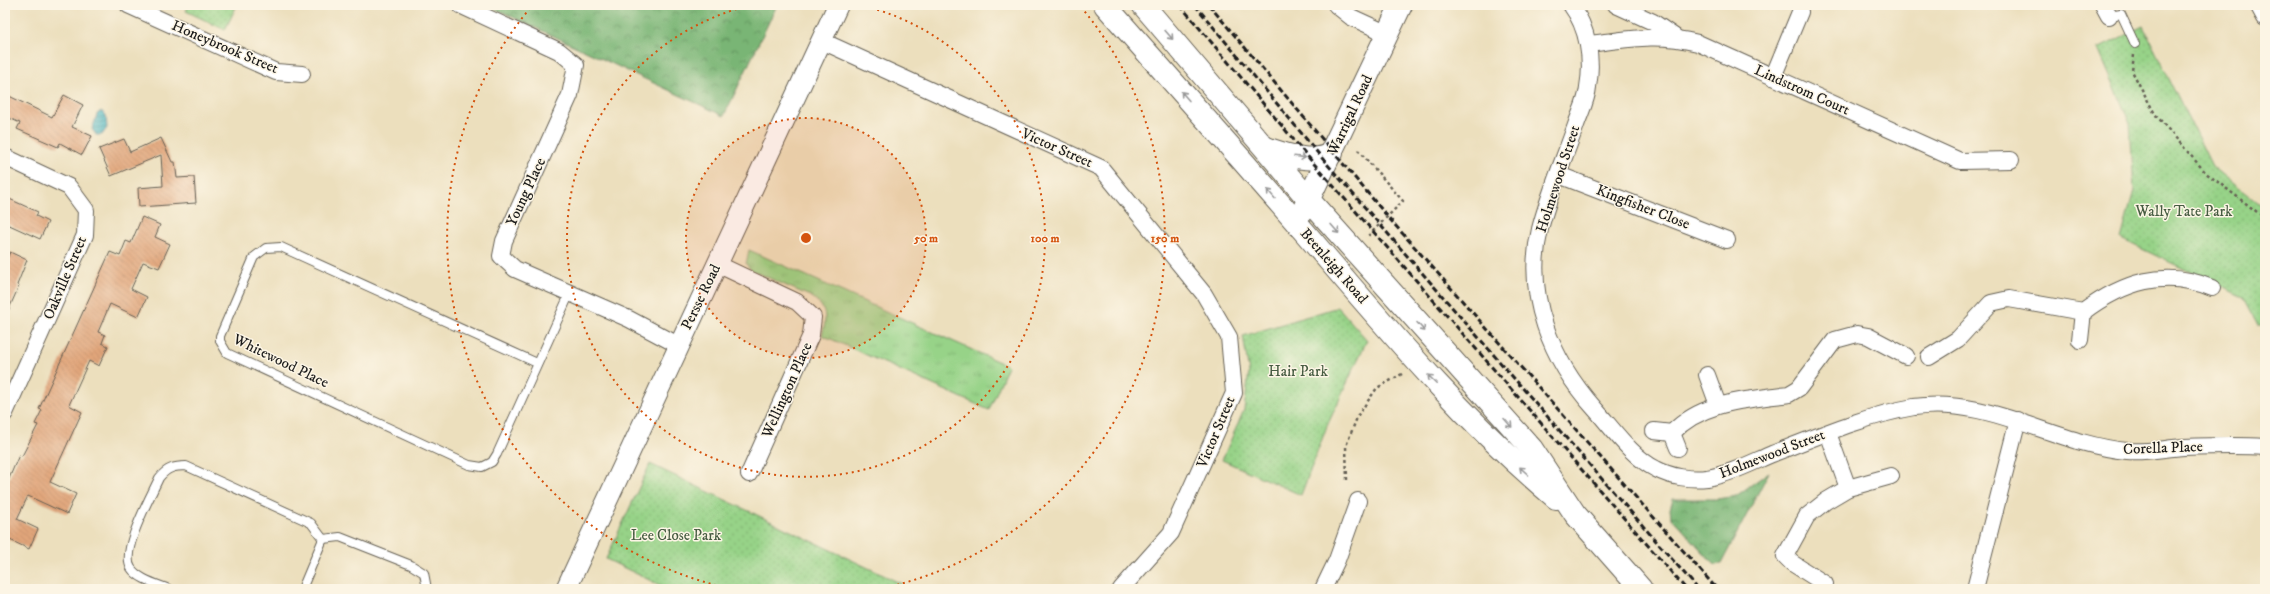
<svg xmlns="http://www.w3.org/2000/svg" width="2270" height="594" viewBox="0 0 2270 594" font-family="'IM FELL DW Pica',serif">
	<defs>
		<pattern id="grass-tufts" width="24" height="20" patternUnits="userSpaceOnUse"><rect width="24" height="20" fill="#97d388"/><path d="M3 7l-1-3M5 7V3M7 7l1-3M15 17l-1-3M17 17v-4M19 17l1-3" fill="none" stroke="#82b575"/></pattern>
		<pattern id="forest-crowns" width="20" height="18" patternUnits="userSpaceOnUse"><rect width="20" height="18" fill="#79b574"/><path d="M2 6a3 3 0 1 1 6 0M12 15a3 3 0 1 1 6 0" fill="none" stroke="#62925e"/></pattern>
		<pattern id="park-dots" width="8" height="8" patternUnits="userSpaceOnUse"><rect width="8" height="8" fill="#97d388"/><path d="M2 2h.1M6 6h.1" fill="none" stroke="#82b575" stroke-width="1.8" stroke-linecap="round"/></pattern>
		<pattern id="water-rules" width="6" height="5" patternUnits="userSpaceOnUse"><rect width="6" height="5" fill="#41b0be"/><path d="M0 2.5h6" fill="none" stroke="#368e9a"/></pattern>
		<pattern id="building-back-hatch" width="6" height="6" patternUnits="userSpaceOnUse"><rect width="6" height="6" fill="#e1a57a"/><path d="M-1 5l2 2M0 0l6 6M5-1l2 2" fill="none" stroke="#c08d69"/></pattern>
	</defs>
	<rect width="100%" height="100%" fill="#fcf5e5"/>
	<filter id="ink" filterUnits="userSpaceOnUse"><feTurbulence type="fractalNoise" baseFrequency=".025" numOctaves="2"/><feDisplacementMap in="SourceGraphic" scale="8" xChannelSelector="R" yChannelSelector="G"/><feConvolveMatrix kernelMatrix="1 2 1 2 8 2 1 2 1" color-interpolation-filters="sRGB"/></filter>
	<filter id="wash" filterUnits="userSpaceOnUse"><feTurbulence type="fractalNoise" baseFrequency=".012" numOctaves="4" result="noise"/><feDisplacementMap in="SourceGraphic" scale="16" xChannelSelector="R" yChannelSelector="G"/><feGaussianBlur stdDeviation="0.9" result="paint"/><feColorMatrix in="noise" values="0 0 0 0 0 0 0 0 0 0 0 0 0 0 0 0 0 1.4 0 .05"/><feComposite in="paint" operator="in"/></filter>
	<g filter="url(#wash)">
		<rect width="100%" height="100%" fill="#ecdfbd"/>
		<path fill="url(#grass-tufts)" stroke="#5a7852" d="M749 250 1008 366 989 410 822 335C827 318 827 308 812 297L751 270 746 264Z"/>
		<g fill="url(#forest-crowns)" stroke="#4a6848">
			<path d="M487 5H777L724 116Z"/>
			<path d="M1769 472 1721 564 1715 565 1671 517 1670 509 1673 499H1717L1736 496Z"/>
		</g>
		<g fill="url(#park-dots)" stroke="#5a7852">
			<path d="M189 5H237L225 30 186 11Z"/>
			<path d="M2143 26 2212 166 2265 209V325H2258L2243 297 2121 239 2134 191 2130 123 2098 49Z"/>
			<path d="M1338 307 1367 340 1327 426 1301 495 1222 460 1244 410 1249 372 1243 336Z"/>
			<path d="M650 464 902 584 900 589H668L606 559Z"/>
		</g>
		<path fill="url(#water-rules)" stroke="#2e666d" d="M101 111 106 115 107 128 102 135H96L92 129 97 114Z"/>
		<g id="blocks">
			<g fill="url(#building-back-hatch)">
				<path d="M5 94 52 117 64 95 83 105 72 127 92 136 82 155 60 143 58 147 17 129 20 123 5 116Z"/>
				<path d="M161 138 172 162H175L177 178 194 177 196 203 139 207 138 188 163 186 161 155 111 176 99 149 124 139 130 152Z"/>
				<path d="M5 197 38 212 36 216 48 222 40 239 5 223Z"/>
				<path d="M142 217 160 225 155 237 170 244 159 268 143 262 131 289 147 297 138 317 110 304 98 332 105 335 102 343 108 346 99 366 89 361 69 405 82 412 50 482 76 494 67 514 28 496 17 519 38 529 29 549 8 539 5 545V488L19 455 22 456 38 425 35 424 42 410 39 409 110 252 120 256 126 241 131 243Z"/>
				<path d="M10 252 27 260 17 285 19 286 5 318V263Z"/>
			</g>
		</g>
	</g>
	<g filter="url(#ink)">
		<use href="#blocks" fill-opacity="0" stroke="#656054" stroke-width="1"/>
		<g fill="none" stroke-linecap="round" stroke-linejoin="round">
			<defs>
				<g id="service">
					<path d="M2109 16 2121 14 2135 44"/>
					<path d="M537 363 281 247 266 248 254 257 220 336V341L227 353 469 465 482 467 492 462 497 454 569 295"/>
					<path d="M323 539 340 537 411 565 424 573 427 589"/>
					<path d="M169 589C157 584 138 579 131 568 120 551 151 496 159 478 167 468 174 466 186 466L311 523 323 539"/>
					<path d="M302 589 323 539"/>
				</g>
				<g id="minor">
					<path d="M128 5 276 72 302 74"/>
					<path d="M460 5 559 51 576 65 570 95 504 241 501 256 515 269 629 319 678 345"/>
					<path d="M1336 5 1351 17 1388 34"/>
					<path d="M1571 5C1588 28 1593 59 1588 87 1587 100 1580 113 1576 125 1564 159 1549 194 1540 229 1524 295 1551 360 1595 409 1613 429 1632 457 1656 469 1671 477 1691 480 1707 478 1730 474 1751 463 1772 454 1816 437 1867 415 1914 407 1989 396 2054 444 2127 451 2145 453 2166 448 2184 447 2211 446 2238 445 2265 447"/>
					<path d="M1616 5 1653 22 1675 37"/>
					<path d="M2103 5 2109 16"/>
					<path d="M2258 5 2265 18"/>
					<path d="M822 41 1101 168 1204 294 1229 337 1234 393 1171 533 1121 589"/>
					<path d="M1589 44C1630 39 1657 33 1698 43L1960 161 2011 160"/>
					<path d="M1773 77 1800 12"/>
					<path d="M5 157 69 187 86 210 85 235 5 413"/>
					<path d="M1559 175 1727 240"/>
					<path d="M717 264 797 302 813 317 811 335 749 474"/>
					<path d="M2080 340 2083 312"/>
					<path d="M1929 357 1958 339 1991 303 2009 299 2083 312C2123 282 2165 268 2212 288"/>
					<path d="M1707 375 1718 405"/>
					<path d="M1654 431 1672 433 1678 448"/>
					<path d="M1672 433C1702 401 1748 400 1789 394L1799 388 1835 340 1857 334 1868 336 1906 356"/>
					<path d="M1828 433 1848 488"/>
					<path d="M1825 584 1792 563 1785 556 1807 516 1826 501 1848 488 1891 476"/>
					<path d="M1323 589 1337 560 1358 501"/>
					<path d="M1975 589 2018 420"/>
				</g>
				<path id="tertiary" d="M566 589 838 5"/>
				<g id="secondary">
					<path d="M1105 5C1172 81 1240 157 1307 235 1386 327 1462 419 1556 498"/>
					<path d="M1143 5 1309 200 1532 449 1575 514 1641 589"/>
					<path d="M1266 148C1287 155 1313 165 1332 153"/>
					<path d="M1303 211 1401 5"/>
				</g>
			</defs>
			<use href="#service" stroke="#656054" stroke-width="10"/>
			<use href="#minor" stroke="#656054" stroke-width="18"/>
			<use href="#tertiary" stroke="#656054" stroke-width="22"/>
			<use href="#secondary" stroke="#656054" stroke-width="24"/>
			<g stroke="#656054" stroke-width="2.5" stroke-dasharray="3 3" stroke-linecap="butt">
				<path d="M2134 55 2132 71 2155 114 2206 173 2265 218"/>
				<path d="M1358 150 1403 201 1367 237"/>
				<path d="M2265 313V322"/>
				<path d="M1347 480 1346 446 1358 415 1377 388 1402 374"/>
			</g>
			<use href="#service" stroke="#fff" stroke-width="8"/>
			<use href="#minor" stroke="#fff" stroke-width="16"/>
			<use href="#tertiary" stroke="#fff" stroke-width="20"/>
			<use href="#secondary" stroke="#fff" stroke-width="22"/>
			<g stroke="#1c1c1c" stroke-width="3" stroke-dasharray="6 3" stroke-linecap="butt">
				<path d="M1180 5 1309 158 1686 589"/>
				<path d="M1195 5 1327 164 1698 589"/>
				<path d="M1209 5 1388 217 1717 589"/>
			</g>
		</g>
		<defs><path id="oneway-shaft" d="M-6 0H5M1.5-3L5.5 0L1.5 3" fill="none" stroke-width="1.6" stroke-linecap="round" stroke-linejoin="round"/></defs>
		<g stroke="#999">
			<use href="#oneway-shaft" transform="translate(1169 35) rotate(49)"/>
			<use href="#oneway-shaft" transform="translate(1185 96) rotate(-131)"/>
			<use href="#oneway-shaft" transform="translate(1300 157) rotate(7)"/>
			<use href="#oneway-shaft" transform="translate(1271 194) rotate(-131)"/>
			<use href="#oneway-shaft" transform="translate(1335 229) rotate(49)"/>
			<use href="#oneway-shaft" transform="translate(1421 327) rotate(48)"/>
			<use href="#oneway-shaft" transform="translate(1432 379) rotate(-135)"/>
			<use href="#oneway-shaft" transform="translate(1508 423) rotate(48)"/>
			<use href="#oneway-shaft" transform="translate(1524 471) rotate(-138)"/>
		</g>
	</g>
	<circle cx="806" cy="238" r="120" fill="#d4530e" fill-opacity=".12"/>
	<g fill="none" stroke="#d4530e" stroke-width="2" stroke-dasharray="2 4">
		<circle cx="806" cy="238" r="120"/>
		<path d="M860 5A239 239 0 1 1 752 5"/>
		<path d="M728 588A359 359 0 0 1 531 7M1081 7A359 359 0 0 1 884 588"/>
	</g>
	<g text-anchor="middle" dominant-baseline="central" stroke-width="3" stroke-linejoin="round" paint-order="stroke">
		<g font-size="15" fill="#1c1c1c" stroke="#fcf5e5">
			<text transform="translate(225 47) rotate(23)">Honeybrook Street</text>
			<text transform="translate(1802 90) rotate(24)">Lindstrom Court</text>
			<text transform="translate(1350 115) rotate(-65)">Warrigal Road</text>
			<text transform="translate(1057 148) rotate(24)">Victor Street</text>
			<text transform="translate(1558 179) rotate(-72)">Holmewood Street</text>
			<text transform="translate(526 192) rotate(-65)">Young Place</text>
			<text transform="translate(1643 207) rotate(21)">Kingfisher Close</text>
			<text transform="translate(1334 266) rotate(49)">Beenleigh Road</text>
			<text transform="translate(65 278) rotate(-67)">Oakville Street</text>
			<text transform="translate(701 297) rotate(-64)">Persse Road</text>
			<text transform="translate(281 361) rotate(26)">Whitewood Place</text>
			<text transform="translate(787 390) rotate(-66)">Wellington Place</text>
			<text transform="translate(1216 432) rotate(-67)">Victor Street</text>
			<text transform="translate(2163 448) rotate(-2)">Corella Place</text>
			<text transform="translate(1772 454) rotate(-21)">Holmewood Street</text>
		</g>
		<g font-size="15" fill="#475c42" stroke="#fcf5e5">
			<text x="2184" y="211">Wally Tate Park</text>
			<text x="1298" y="371">Hair Park</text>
			<text x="676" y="535">Lee Close Park</text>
		</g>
	</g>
	<circle cx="806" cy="238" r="6" fill="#d4530e" stroke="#fcf5e5" stroke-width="2"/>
	<g font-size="12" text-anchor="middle" font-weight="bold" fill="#d4530e" stroke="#fcf5e5" stroke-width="3" stroke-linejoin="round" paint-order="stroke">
		<text x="926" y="242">50 m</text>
		<text x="1045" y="242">100 m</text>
		<text x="1165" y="242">150 m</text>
	</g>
	<rect width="2270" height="594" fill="none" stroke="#fcf5e5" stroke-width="20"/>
</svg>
